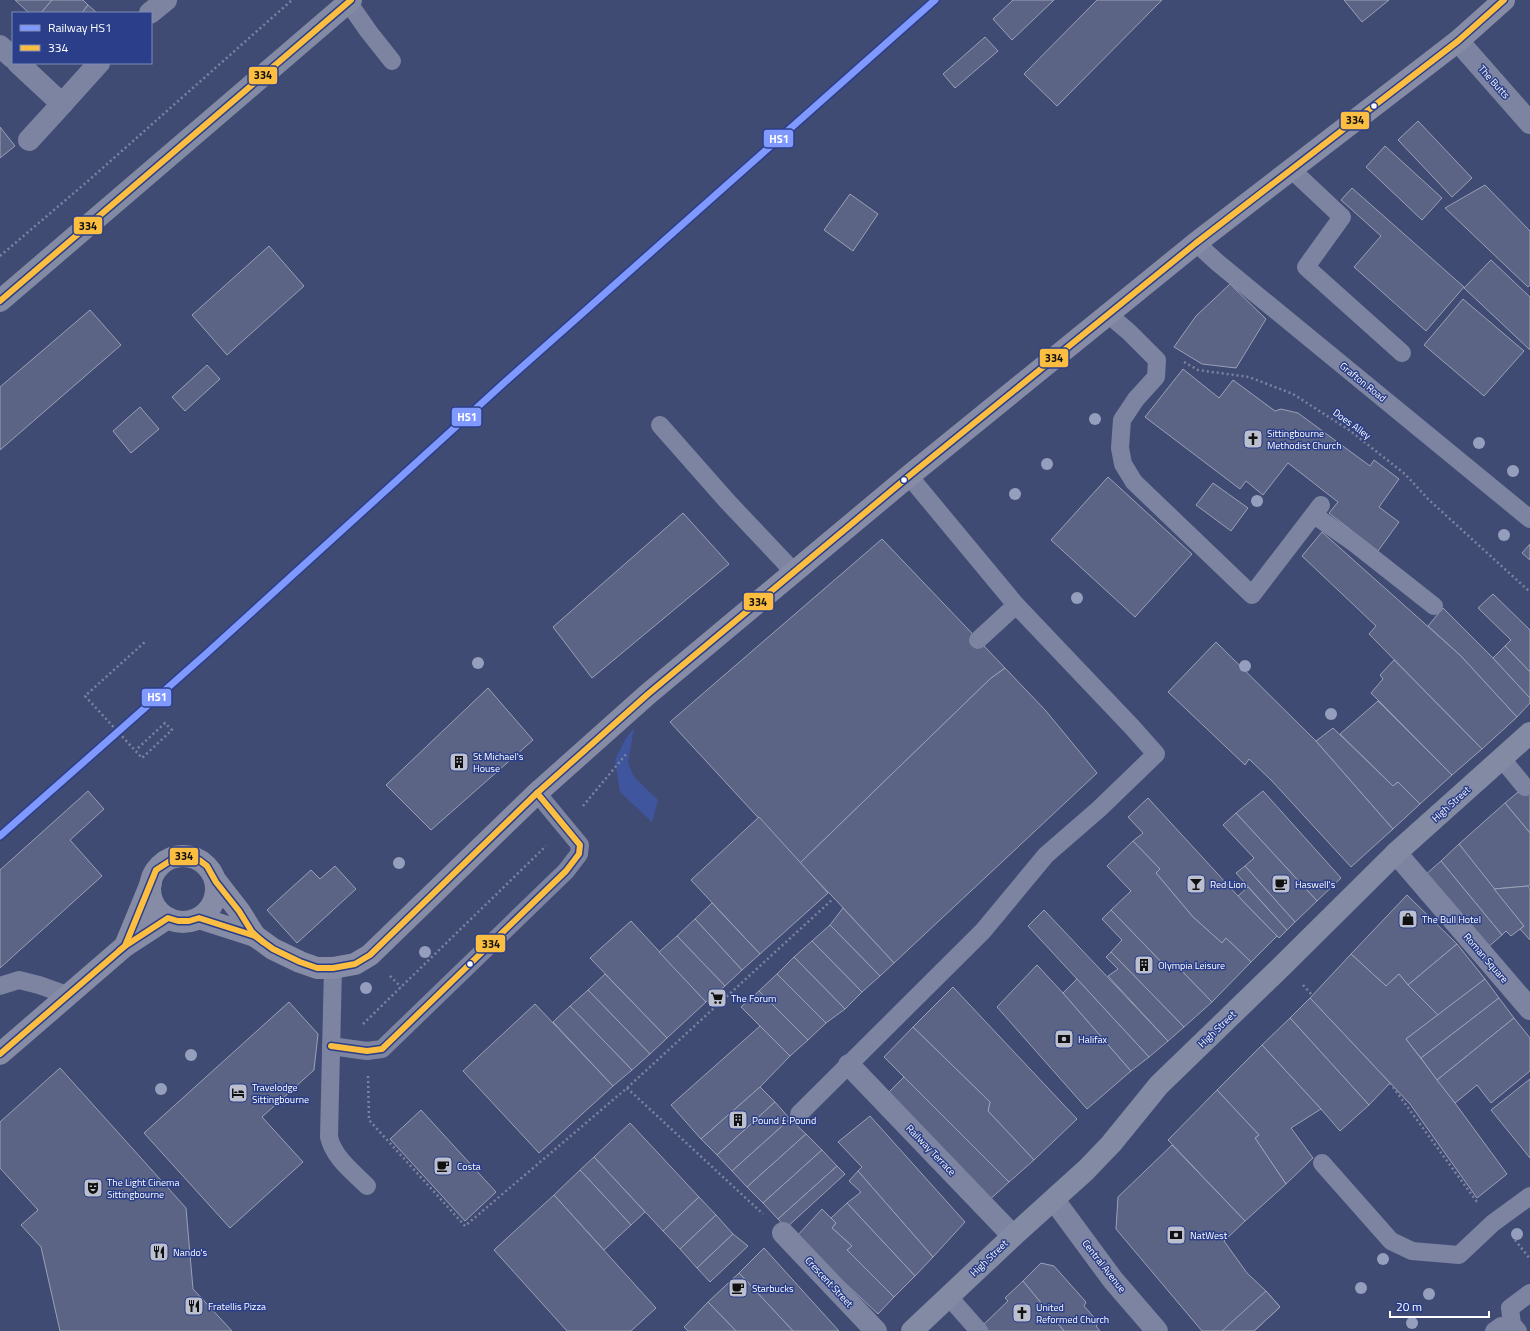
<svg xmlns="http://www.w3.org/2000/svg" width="1530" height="1331" viewBox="0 0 1530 1331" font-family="'Titillium Web',sans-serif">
	<rect width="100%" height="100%" fill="#404b73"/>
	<path fill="#3f559e" d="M634 728 628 763 634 777 658 800 652 822 620 792 615 760 626 738Z"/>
	<g fill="#5b6484" stroke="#9aa0b7">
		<path d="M15 0H52L41 13H29Z"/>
		<path d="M52 0H83L88 5 82 13H41Z"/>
		<path d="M1013 0H1054L1012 40 993 19Z"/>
		<path d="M1097 0H1162L1057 106 1024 74Z"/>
		<path d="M1344 0H1389L1362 22Z"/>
		<path d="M88 5 97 13H82Z"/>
		<path d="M985 37 998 51 955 88 943 74Z"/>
		<path d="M1418 121 1472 178 1452 197 1398 140Z"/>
		<path d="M0 127 15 146 0 158Z"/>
		<path d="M1385 146 1442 198 1422 220 1366 167Z"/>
		<path d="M1485 185 1530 231V285L1528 287 1445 208Z"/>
		<path d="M1352 188 1464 287 1426 331 1354 267 1381 236 1341 200Z"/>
		<path d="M850 194 878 214 853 251 824 230Z"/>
		<path d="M269 246 304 286 227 355 192 315Z"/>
		<path d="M1491 260 1530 297V350L1464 288Z"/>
		<path d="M1230 284 1266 319 1236 368 1202 364 1174 347 1196 316Z"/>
		<path d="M1463 299 1524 351 1484 396 1424 345Z"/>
		<path d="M90 310 121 345 0 450V387Z"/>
		<path d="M207 365 220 379 185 411 172 397Z"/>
		<path d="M1183 369 1219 398 1233 380 1275 411 1281 409 1298 413 1370 466 1374 460 1399 479 1379 507 1399 522 1378 551 1329 513 1338 502 1288 463 1263 495 1246 481 1240 489 1145 417Z"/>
		<path d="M140 407 159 429 131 453 113 431Z"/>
		<path d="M1108 477 1192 554 1135 617 1051 540Z"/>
		<path d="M1213 483 1248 508 1231 531 1196 505Z"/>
		<path d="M683 513 729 564 592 678 553 627Z"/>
		<path d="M1322 532 1461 656 1517 717 1482 749 1369 634 1376 626 1302 556Z"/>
		<path d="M882 539 1005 668 990 679 800 863 670 722Z"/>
		<path d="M1530 544V560L1522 553Z"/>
		<path d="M1493 594 1530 630V672L1505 646 1511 640 1478 608Z"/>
		<path d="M1443 608 1493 658 1530 698V703L1517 717 1461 656 1428 626Z"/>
		<path d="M1216 642 1316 741 1393 829 1351 867 1272 781 1249 759 1245 765 1168 692Z"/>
		<path d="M1505 646 1530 672V698L1493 658Z"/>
		<path d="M1394 660 1482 749 1452 775 1371 693 1383 679 1380 675Z"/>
		<path d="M1005 668 1046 711 1097 773 894 963 834 898 800 863 990 679Z"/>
		<path d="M488 688 533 740 431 830 386 785Z"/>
		<path d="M1378 701 1452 775 1420 804 1398 782 1393 786 1340 734Z"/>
		<path d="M1333 728 1393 786 1398 782 1420 804 1393 829 1316 741Z"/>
		<path d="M1530 782V833L1505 803Z"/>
		<path d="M88 791 104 809 70 840 102 876 0 968V870Z"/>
		<path d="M1263 791 1341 878 1317 901 1236 813Z"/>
		<path d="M1148 798 1238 896 1277 936 1251 962 1226 938 1222 943 1193 917 1156 873 1160 869 1133 841 1143 833 1128 817Z"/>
		<path d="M1505 803 1530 833V885L1528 886 1494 889 1459 844Z"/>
		<path d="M1236 813 1317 901 1295 922 1245 866 1254 858 1223 825Z"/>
		<path d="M759 817 828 893 760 954 691 880Z"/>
		<path d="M1133 841 1160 869 1156 873 1193 917 1222 943 1226 938 1251 962 1212 1002 1173 962 1167 968 1111 910 1131 891 1107 866Z"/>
		<path d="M1459 844 1524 926 1511 936 1506 931 1502 935 1441 861Z"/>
		<path d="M1441 861 1502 935 1487 948 1424 876Z"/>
		<path d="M335 866 356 889 297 943 267 910 311 870 320 879Z"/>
		<path d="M1245 866 1295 922 1287 930 1236 873Z"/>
		<path d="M1528 886 1530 889V940L1520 929 1524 926 1494 889Z"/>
		<path d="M1248 887 1287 930 1279 938 1238 896Z"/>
		<path d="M1407 895 1457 944 1408 985 1399 974 1386 986 1351 954Z"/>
		<path d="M712 903 760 954 742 970 695 919Z"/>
		<path d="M843 908 894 963 880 976 830 925Z"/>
		<path d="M1044 910 1168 1041 1149 1057 1028 926Z"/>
		<path d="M1111 910 1167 968 1173 962 1212 1002 1184 1027 1111 952 1122 940 1102 919Z"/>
		<path d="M695 919 742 970 725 986 677 936Z"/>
		<path d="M631 921 706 1002 667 1038 590 958Z"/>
		<path d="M830 925 880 976 862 992 812 941Z"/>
		<path d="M677 936 725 986 706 1002 659 952Z"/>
		<path d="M812 941 862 992 845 1009 794 957Z"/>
		<path d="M1457 944 1485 979 1438 1015 1408 985Z"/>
		<path d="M1111 952 1184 1027 1168 1041 1108 976 1118 969 1106 957Z"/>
		<path d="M1351 954 1386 986 1399 974 1408 985 1438 1015 1406 1039 1455 1103 1507 1174 1477 1198 1410 1104 1310 998Z"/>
		<path d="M794 957 845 1009 826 1023 777 974Z"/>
		<path d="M1037 965 1063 993 1131 1071 1087 1109 997 1007Z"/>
		<path d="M605 974 667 1038 650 1054 588 990Z"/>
		<path d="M777 974 826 1023 808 1040 759 991Z"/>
		<path d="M1077 979 1149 1057 1131 1071 1063 993Z"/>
		<path d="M1485 979 1499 998 1421 1058 1406 1039Z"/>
		<path d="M953 987 1077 1119 1034 1160 988 1111 990 1102 913 1027Z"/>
		<path d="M588 990 650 1054 632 1070 570 1006Z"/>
		<path d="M759 991 808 1040 790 1056 741 1007Z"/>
		<path d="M1310 998 1390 1083 1369 1105 1290 1018Z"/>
		<path d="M1499 998 1514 1018 1437 1080 1421 1058Z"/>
		<path d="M289 1002 318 1034 314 1070 262 1117 303 1162 230 1228 144 1133Z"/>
		<path d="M535 1004 613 1086 539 1153 463 1071Z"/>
		<path d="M570 1006 632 1070 613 1086 553 1022Z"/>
		<path d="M1290 1018 1369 1105 1340 1131 1321 1109 1262 1045Z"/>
		<path d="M1514 1018 1530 1038V1071L1491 1103 1477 1085 1455 1103 1437 1080Z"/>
		<path d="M760 1026 790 1056 760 1087 701 1139 671 1105Z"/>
		<path d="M913 1027 990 1102 988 1111 1034 1160 1009 1182 884 1057Z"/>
		<path d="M1262 1045 1321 1109 1291 1128 1313 1158 1286 1184 1255 1138 1259 1135 1217 1090Z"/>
		<path d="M60 1068 186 1208 193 1289 232 1331H60L41 1247 21 1225 38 1210 0 1168V1122Z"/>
		<path d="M904 1077 1009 1182 986 1203 887 1094Z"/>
		<path d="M1530 1079V1158L1491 1110Z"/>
		<path d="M760 1087 775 1102 717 1155 701 1139Z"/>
		<path d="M1217 1090 1259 1135 1255 1138 1286 1184 1245 1221 1168 1140Z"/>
		<path d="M775 1102 790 1119 732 1171 717 1155Z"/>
		<path d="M421 1110 496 1192 465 1221 390 1139Z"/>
		<path d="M870 1116 965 1222 933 1257 858 1171 862 1167 838 1142Z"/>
		<path d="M790 1119 806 1134 747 1187 732 1171Z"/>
		<path d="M630 1123 699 1197 663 1231 594 1157Z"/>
		<path d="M806 1134 822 1150 763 1203 747 1187Z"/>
		<path d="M1172 1145 1245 1221 1224 1241 1247 1273 1266 1291 1280 1307 1254 1331H1202L1116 1229 1118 1197Z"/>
		<path d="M822 1150 837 1166 778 1219 763 1203Z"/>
		<path d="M594 1157 645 1212 631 1225 580 1170Z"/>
		<path d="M837 1166 845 1174 786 1228 778 1219Z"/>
		<path d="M580 1170 631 1225 604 1250 554 1195Z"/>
		<path d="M858 1171 933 1257 915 1276 847 1203 861 1192 849 1181Z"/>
		<path d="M554 1195 656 1308 631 1331H567L494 1250Z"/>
		<path d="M699 1197 716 1215 680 1249 663 1231Z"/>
		<path d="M847 1203 915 1276 894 1297 847 1250 852 1246 832 1228 836 1223 831 1218Z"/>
		<path d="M822 1209 836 1223 832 1228 852 1246 847 1250 894 1297 878 1314 796 1237Z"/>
		<path d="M716 1215 733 1234 697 1268 680 1249Z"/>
		<path d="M733 1234 748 1246 710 1282 697 1268Z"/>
		<path d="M764 1248 839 1331H793L739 1273Z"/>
		<path d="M1041 1263 1054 1266 1086 1302 1084 1306 1099 1323 1096 1326 1100 1331H1064L1023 1281Z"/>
		<path d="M739 1273 793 1331H736L708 1302Z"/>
		<path d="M1023 1281 1064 1331H988L983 1325 1008 1301 1005 1298Z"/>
		<path d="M1266 1291 1280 1307 1254 1331H1222Z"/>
		<path d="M708 1302 736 1331H688L684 1327Z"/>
	</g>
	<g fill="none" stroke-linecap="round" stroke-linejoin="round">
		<g stroke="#7c84a1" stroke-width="2.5" stroke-dasharray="2 3" stroke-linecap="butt">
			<path d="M0 256 88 181 292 0"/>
			<path d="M1184 362 1198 370 1249 377 1293 394 1349 430 1405 474 1428 499 1530 592"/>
			<path d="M138 748 165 723 172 730 142 758 85 696 146 641"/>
			<path d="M583 806 627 753"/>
			<path d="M390 976 401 987"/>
			<path d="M1303 985 1312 995"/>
			<path d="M363 1024 546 846"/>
			<path d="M368 1076 369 1120 465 1226 627 1088 834 898"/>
			<path d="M1390 1083 1477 1202"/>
			<path d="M627 1088 763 1214"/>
			<path d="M1515 1240 1530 1259"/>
		</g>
		<g stroke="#7c84a1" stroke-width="18">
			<path d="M348 2 369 32 392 61"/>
			<path d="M1292 170 1342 217 1306 267 1402 353"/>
			<path d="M1196 243 1218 263 1530 519"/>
			<path d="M1109 315 1129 332 1157 360 1156 377 1136 399 1122 420 1120 448 1123 464 1134 482 1252 595 1321 505"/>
			<path d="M660 425 727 501 794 572"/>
			<path d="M1314 515 1354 543 1434 606"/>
			<path d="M978 640 1016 605"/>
			<path d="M1502 759 1525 787"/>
			<path d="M333 968 329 1137C334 1158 352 1171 367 1186"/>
			<path d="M0 986 19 980 39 985 67 995"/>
			<path d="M331 1046 367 1051 382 1049 566 871 579 854 580 845 537 793"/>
			<path d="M799 1114 983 931 1046 855 1099 809 1156 754 1132 727 1016 605 909 476"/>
			<path d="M1322 1163 1391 1241 1412 1251 1459 1255 1493 1223 1530 1196"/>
			<path d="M949 1297 979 1331"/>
			<path d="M1494 1331 1501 1326 1512 1324"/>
			<path d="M1518 1331 1512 1324 1510 1308 1530 1293"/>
		</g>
		<g stroke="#7c84a1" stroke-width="22">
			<path d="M150 13 166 0"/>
			<path d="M1458 41 1530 123"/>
			<path d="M0 46 13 58"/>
			<path d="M18 63 62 104 99 63"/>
			<path d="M29 140 62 104"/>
			<path d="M1396 853 1530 1009"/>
			<path d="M849 1065 1013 1236"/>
			<path d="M1054 1200 1113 1280 1157 1331"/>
			<path d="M783 1233 876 1331"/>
		</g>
		<g stroke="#828aa4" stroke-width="22">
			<path d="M0 301 351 0"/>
			<path d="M912 1331 1013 1236 1086 1170 1111 1144 1159 1085 1283 965 1396 853 1530 733"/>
		</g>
		<g stroke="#868ca6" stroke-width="22">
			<circle cx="183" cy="889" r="33"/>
			<path d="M216 881 240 912 255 936"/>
			<path d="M199 918 255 936 273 949 300 962 317 968H333L355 964 370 955 537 793 648 694 909 476 1196 243 1458 41 1504 0"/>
			<path d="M125 946 151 883"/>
			<path d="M0 1054 125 946 168 918"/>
		</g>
		<defs>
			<g id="bus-1">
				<path d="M0 301 351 0"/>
				<path d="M120 950 125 946 156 870 173 859 186 856 199 860 207 866 216 882 239 911 252 932 263 942"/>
				<path d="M331 1046 367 1051 382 1049 566 871 579 854 580 845 537 793"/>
				<path d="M0 1054 125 946 168 918 178 921H189L199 918 255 936 273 949 300 962 317 968H333L355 964 370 955 537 793 648 694 909 476 1196 243 1458 41 1504 0"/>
			</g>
		</defs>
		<use href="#bus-1" stroke="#2a3e89" stroke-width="9"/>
		<use href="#bus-1" stroke="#fbbe40" stroke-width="6"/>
		<defs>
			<path id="rail-1" d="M0 836 207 653 505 382 935 0"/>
		</defs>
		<use href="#rail-1" stroke="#2a3e89" stroke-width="10"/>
		<use href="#rail-1" stroke="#8099ff" stroke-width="7"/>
	</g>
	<g fill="#959ebc">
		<circle cx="1095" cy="419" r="6"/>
		<circle cx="1479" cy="443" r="6"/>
		<circle cx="1047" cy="464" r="6"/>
		<circle cx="1513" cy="471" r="6"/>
		<circle cx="1015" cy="494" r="6"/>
		<circle cx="1257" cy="501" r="6"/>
		<circle cx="1504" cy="535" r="6"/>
		<circle cx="1077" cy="598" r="6"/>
		<circle cx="478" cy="663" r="6"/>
		<circle cx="1245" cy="666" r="6"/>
		<circle cx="1331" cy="714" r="6"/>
		<circle cx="399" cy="863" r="6"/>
		<circle cx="425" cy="952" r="6"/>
		<circle cx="366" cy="988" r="6"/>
		<circle cx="191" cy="1055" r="6"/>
		<circle cx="161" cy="1089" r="6"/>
		<circle cx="1517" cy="1234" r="6"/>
		<circle cx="1383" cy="1259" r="6"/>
		<circle cx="1361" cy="1288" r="6"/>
		<circle cx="1429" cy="1294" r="6"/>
		<circle cx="1412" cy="1323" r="6"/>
	</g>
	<defs>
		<symbol id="church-square" viewBox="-11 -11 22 22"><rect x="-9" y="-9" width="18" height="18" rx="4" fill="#bcc0ce" stroke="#2a3e89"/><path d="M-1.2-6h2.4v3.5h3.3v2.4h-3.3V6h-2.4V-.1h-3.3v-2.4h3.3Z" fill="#111"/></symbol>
		<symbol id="building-square" viewBox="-11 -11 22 22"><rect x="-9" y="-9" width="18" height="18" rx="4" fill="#bcc0ce" stroke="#2a3e89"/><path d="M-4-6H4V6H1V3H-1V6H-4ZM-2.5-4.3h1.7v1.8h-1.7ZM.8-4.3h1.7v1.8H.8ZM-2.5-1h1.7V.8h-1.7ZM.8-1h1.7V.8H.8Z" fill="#111"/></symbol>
		<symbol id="bar-square" viewBox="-11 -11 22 22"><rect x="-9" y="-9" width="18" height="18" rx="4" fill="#bcc0ce" stroke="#2a3e89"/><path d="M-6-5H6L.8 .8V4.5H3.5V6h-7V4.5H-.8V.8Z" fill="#111"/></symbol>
		<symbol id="cafe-square" viewBox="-11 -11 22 22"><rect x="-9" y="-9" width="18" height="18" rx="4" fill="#bcc0ce" stroke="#2a3e89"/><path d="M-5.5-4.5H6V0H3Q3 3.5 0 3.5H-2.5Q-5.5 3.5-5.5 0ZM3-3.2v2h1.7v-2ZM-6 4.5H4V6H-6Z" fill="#111"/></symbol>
		<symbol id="shop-square" viewBox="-11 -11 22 22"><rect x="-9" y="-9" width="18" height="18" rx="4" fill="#bcc0ce" stroke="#2a3e89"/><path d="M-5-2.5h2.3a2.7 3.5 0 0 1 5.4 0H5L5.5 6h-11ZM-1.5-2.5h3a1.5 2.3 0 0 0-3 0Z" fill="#111"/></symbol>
		<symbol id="supermarket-square" viewBox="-11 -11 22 22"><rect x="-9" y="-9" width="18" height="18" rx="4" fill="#bcc0ce" stroke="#2a3e89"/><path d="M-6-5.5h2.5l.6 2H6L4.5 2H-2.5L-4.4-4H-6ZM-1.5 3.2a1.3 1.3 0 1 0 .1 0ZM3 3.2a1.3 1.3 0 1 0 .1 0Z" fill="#111"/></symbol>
		<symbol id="bank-square" viewBox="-11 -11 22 22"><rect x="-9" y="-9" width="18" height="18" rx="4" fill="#bcc0ce" stroke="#2a3e89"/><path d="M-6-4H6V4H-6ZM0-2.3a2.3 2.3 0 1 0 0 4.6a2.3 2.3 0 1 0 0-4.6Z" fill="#111"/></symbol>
		<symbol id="hotel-square" viewBox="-11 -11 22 22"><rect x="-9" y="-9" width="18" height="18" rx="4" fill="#bcc0ce" stroke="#2a3e89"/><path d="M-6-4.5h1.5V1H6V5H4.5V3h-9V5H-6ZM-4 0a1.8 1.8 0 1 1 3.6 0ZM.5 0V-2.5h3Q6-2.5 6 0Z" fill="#111"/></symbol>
		<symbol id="theatre-square" viewBox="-11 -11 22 22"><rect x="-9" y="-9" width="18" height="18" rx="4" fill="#bcc0ce" stroke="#2a3e89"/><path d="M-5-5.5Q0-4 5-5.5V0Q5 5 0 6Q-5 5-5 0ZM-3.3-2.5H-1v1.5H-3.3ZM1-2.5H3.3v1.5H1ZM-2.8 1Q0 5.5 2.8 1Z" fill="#111"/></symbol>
		<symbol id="restaurant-square" viewBox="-11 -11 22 22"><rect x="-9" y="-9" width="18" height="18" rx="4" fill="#bcc0ce" stroke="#2a3e89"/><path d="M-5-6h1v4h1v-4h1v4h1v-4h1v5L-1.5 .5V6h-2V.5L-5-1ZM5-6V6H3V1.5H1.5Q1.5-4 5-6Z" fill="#111"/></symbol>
	</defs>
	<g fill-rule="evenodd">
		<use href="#church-square" x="1242" y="428" width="22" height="22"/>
		<use href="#building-square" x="448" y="751" width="22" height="22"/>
		<use href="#bar-square" x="1185" y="873" width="22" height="22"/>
		<use href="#cafe-square" x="1270" y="873" width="22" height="22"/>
		<use href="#shop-square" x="1397" y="908" width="22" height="22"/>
		<use href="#building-square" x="1133" y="954" width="22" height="22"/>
		<use href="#supermarket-square" x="706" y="987" width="22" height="22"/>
		<use href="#bank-square" x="1053" y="1028" width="22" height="22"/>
		<use href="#hotel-square" x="227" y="1082" width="22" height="22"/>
		<use href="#building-square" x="727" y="1109" width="22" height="22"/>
		<use href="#cafe-square" x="432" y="1155" width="22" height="22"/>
		<use href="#theatre-square" x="82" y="1177" width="22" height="22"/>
		<use href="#bank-square" x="1165" y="1224" width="22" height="22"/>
		<use href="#restaurant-square" x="148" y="1241" width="22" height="22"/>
		<use href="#cafe-square" x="727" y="1277" width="22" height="22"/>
		<use href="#restaurant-square" x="183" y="1295" width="22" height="22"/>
		<use href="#church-square" x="1011" y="1302" width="22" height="22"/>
	</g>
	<g fill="#fff" stroke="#2a3e89" stroke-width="1.5">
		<circle cx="1374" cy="106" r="3.5"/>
		<circle cx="904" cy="480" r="3.5"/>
		<circle cx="470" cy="964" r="3.5"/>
	</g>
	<g text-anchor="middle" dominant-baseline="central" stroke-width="3" stroke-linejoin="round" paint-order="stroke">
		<g font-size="10" fill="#fff" stroke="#2a3e89">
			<text transform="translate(1494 82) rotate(48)">The Butts</text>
			<text transform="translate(1363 382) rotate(39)">Grafton Road</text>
			<text transform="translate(1352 424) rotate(36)">Does Alley</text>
			<text transform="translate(1451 804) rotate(-42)">High Street</text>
			<text transform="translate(1486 958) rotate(49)">Roman Square</text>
			<text transform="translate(1217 1029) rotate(-44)">High Street</text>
			<text transform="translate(931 1150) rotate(46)">Railway Terrace</text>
			<text transform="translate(989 1258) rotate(-44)">High Street</text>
			<text transform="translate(1104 1266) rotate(52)">Central Avenue</text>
			<text transform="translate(829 1282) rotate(47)">Crescent Street</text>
		</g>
		<g font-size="10" fill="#fff" stroke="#2a3e89" text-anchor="start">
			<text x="1267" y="433">Sittingbourne<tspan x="1267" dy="12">Methodist Church</tspan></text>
			<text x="473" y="756">St Michael's<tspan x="473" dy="12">House</tspan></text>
			<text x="1210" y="884">Red Lion</text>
			<text x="1295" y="884">Haswell's</text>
			<text x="1422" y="919">The Bull Hotel</text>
			<text x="1158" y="965">Olympia Leisure</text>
			<text x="731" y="998">The Forum</text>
			<text x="1078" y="1039">Halifax</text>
			<text x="252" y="1087">Travelodge<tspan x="252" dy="12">Sittingbourne</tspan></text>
			<text x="752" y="1120">Pound £ Pound</text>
			<text x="457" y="1166">Costa</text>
			<text x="107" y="1182">The Light Cinema<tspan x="107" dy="12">Sittingbourne</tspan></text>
			<text x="1190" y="1235">NatWest</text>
			<text x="173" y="1252">Nando's</text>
			<text x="752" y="1288">Starbucks</text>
			<text x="208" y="1306">Fratellis Pizza</text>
			<text x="1036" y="1307">United<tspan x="1036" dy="12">Reformed Church</tspan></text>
		</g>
	</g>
	<g stroke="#2a3e89" stroke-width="1.5">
		<rect x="248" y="66" width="30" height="19" rx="4" fill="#fbbe40"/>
		<rect x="1340" y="111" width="30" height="19" rx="4" fill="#fbbe40"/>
		<rect x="763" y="129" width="31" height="19" rx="4" fill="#8099ff"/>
		<rect x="73" y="216" width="30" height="19" rx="4" fill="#fbbe40"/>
		<rect x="1039" y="348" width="30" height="20" rx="4" fill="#fbbe40"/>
		<rect x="451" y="407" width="31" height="20" rx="4" fill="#8099ff"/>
		<rect x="743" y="592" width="31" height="19" rx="4" fill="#fbbe40"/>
		<rect x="141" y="688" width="31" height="19" rx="4" fill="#8099ff"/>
		<rect x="169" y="847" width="30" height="19" rx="4" fill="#fbbe40"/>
		<rect x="475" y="934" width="31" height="19" rx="4" fill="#fbbe40"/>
	</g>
	<g font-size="11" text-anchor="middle" font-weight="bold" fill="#fff">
		<text x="779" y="143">HS1</text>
		<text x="467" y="421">HS1</text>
		<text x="157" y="701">HS1</text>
	</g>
	<g font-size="11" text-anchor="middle" font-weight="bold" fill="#111">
		<text x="263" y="79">334</text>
		<text x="1355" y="124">334</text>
		<text x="88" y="230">334</text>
		<text x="1054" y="362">334</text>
		<text x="758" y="606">334</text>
		<text x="184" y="860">334</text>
		<text x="491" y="948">334</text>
	</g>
	<rect x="12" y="12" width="140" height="52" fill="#2a3e89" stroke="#7f8bb8"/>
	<rect x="20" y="25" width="20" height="6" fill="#8099ff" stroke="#7f8bb8"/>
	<text x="48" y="32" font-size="12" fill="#ffffff">Railway HS1</text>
	<rect x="20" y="45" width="20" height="6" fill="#fbbe40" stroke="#7f8bb8"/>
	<text x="48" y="52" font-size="12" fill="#ffffff">334</text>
	<path d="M1390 1311v6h99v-6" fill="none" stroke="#ffffff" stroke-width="2"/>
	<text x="1396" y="1311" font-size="12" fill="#ffffff" stroke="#2a3e89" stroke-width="3" paint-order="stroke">20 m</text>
</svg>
